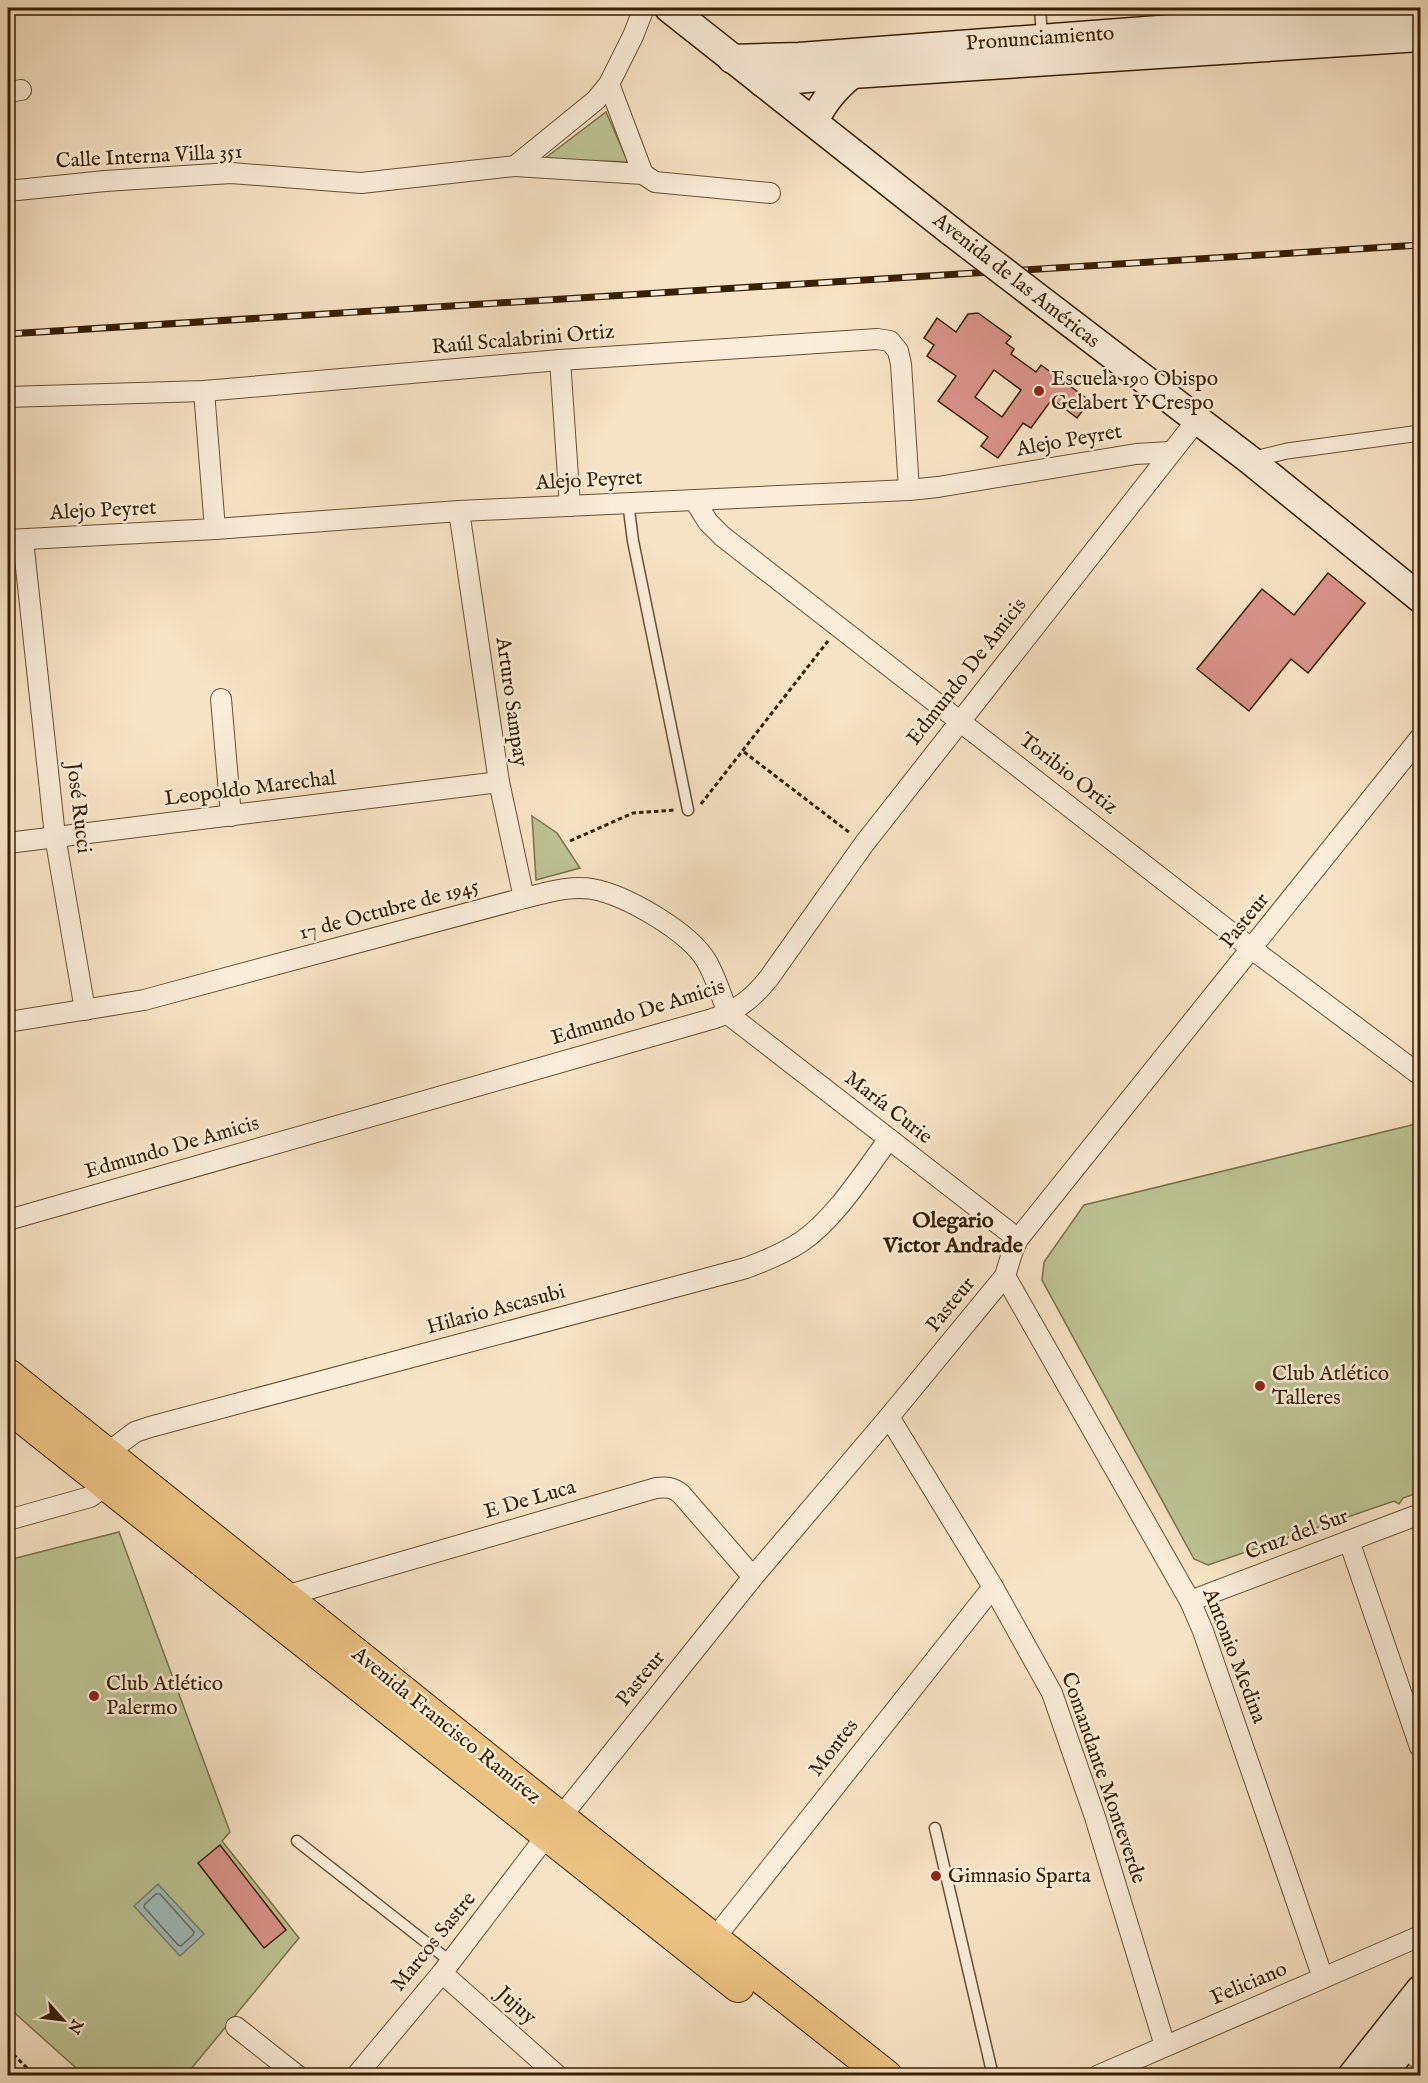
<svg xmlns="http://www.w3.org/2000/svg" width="1428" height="2083" viewBox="0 0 1428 2083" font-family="'IM FELL English',serif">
	<rect width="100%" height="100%" fill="#f7e3c5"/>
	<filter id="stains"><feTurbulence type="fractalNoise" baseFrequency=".00333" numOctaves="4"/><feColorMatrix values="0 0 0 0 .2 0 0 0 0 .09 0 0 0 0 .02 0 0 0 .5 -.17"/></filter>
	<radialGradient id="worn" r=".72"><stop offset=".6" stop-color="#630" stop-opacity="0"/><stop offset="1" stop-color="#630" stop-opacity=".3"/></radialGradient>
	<g fill="#bdc494" stroke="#7a724b" stroke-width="1.5">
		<path d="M606 112 628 162 544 159Z"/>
		<path d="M532 816 557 833 580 868 536 880Z"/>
		<path d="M1420 1123V1492L1403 1498 1399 1504 1394 1501 1208 1565 1194 1559 1042 1280 1044 1262 1084 1205Z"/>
		<path d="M119 1532 230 1832 222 1841 299 1938 186 2075H84L8 2007V1560Z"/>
	</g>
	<path fill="#9fbdbc" stroke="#757e72" stroke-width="1.5" d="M158 1884 204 1934 180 1956 134 1906Z"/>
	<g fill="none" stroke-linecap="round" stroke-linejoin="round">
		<path stroke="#6b6e5f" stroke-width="1.5" d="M156 1894H160L194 1932 193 1935 181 1946 178 1945 144 1907 145 1904Z"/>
	</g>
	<g fill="#da938a" stroke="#371f02" stroke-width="1.5" fill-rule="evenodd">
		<path d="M978 313 1011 337 1006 343 1014 349 1011 354 1036 372 1041 365 1090 401 1077 418 1052 399 1031 428 1023 423 998 458 981 446 988 437 938 401 956 376 927 356 934 345 924 338 937 318 956 332 968 314ZM994 370 1021 390 1002 417 975 397Z"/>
		<path d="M1328 573 1365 603 1308 673 1291 659 1249 711 1197 669 1262 589 1294 615Z"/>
		<path d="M220 1845 286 1930 264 1948 198 1863Z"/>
	</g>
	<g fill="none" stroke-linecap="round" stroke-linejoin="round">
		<defs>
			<g id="service">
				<path d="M1040 8 1042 37"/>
				<path d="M628 502 633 541 688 810"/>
				<path d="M935 1828 993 2076"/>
				<path d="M297 1841 451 1962"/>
			</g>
			<path id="pedestrian" d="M1250 460 1287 451 1420 433"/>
			<g id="minor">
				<path d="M609 84 643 174"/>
				<path d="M8 92 21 90"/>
				<path d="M515 166 643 174 655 182 770 193"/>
				<path d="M8 191 105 181 231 173 361 183 515 166 596 100 609 84 633 36 644 8"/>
				<path d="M560 360 570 506"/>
				<path d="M204 391 215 529"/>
				<path d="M8 397 204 391 560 360 877 339 890 341 898 351 901 364 909 490"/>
				<path d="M695 501 708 522 722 536 1252 949 1420 1075"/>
				<path d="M459 511 499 782 524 898"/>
				<path d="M8 540 215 529 459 511 909 490 938 487 1136 454 1170 452"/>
				<path d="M23 540 55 836 85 1010"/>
				<path d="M221 699 231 816"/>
				<path d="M8 843 499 782"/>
				<path d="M728 1014 1018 1239"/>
				<path d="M8 1022 144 1000 524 898C546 893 570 885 592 889 626 895 690 932 707 962 716 978 722 997 728 1014"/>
				<path d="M8 1220 712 1019C737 1011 753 998 769 978L864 844 1197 420"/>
				<path d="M1005 1276 1190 1601 1203 1631 1323 1978"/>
				<path d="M889 1417 993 1587 1052 1693 1095 1817 1165 2046"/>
				<path d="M106 1465V1454L135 1432 150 1427 746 1268C765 1261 784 1253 801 1242 836 1218 864 1172 889 1139"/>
				<path d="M8 1520 90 1497 106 1486 117 1487"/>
				<path d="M1349 1541 1420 1747"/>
				<path d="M285 1596 656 1488C667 1487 673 1487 681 1494L753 1577"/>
				<path d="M1190 1601 1420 1514"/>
				<path d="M714 1939 993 1587"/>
				<path d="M442 1973 558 2076"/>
				<path d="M236 2027 298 2076"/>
				<path d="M1404 2047 1420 2060"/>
				<path d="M356 2076 442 1973 560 1818 753 1577 889 1417 1005 1276 1012 1253 1018 1239 1420 738"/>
				<path d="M1097 2076 1420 1936"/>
			</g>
			<g id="secondary">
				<path d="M669 8 952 232"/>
				<path d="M732 59 799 57 1225 25 1420 14"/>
				<path d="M762 82 852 74 1420 37"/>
				<path d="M814 121C824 101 835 88 852 74"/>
				<path d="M1025 288 1250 460 1420 598"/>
				<path d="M1352 2076 1420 1990"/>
				<path d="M1381 2076 1420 2026"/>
			</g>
			<g id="primary">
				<path d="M8 1375 560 1818 886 2076"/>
				<path d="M8 1406 738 1986"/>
			</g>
		</defs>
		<use href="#service" stroke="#675033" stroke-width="13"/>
		<use href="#pedestrian" stroke="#675033" stroke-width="17"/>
		<use href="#minor" stroke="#675033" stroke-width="22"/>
		<use href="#secondary" stroke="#371f02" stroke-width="31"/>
		<use href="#primary" stroke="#371f02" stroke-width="34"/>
		<g stroke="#371f02" stroke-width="3" stroke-dasharray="4.5 3" stroke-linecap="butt">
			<path d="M744 752 850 833"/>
			<path d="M701 804 828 641"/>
			<path d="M570 841 633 813 675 810"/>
			<path d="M8 2049 35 2076"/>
		</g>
		<use href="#service" stroke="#faedd9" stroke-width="10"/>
		<use href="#pedestrian" stroke="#faedd9" stroke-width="15"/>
		<use href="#minor" stroke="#faedd9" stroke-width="20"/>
		<use href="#secondary" stroke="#faedd9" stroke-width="28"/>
		<use href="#primary" stroke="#ecc282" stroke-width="32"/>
		<defs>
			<path id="rail" d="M8 334 1420 245"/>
		</defs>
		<use href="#rail" stroke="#371f02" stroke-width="7"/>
		<use href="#rail" stroke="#faedd9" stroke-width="4.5" stroke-dasharray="14" stroke-linecap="butt"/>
		<defs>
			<path id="secondary-bridge" d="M952 232 1025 288"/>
		</defs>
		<use href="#secondary-bridge" stroke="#371f02" stroke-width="31" stroke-linecap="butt"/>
		<use href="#secondary-bridge" stroke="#faedd9" stroke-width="28"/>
	</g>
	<g fill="#8f2418" stroke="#faedd9" stroke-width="2">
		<circle cx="1039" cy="391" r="6"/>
		<circle cx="1260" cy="1386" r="6"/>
		<circle cx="94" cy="1696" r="6"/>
		<circle cx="936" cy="1876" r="6"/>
	</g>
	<g text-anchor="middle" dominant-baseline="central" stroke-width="5" stroke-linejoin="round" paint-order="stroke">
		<g font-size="21" fill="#371f02" stroke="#faedd9">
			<text transform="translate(1040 39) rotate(-4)">Pronunciamiento</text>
			<text transform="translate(149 157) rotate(-3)">Calle Interna Villa 351</text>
			<text transform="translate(1016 281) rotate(38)">Avenida de las Américas</text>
			<text transform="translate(523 340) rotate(-5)">Raúl Scalabrini Ortiz</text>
			<text transform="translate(1069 441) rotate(-10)">Alejo Peyret</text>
			<text transform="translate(589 481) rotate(-3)">Alejo Peyret</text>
			<text transform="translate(103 511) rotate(-3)">Alejo Peyret</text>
			<text transform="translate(967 672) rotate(-52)">Edmundo De Amicis</text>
			<text transform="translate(511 702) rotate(82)">Arturo Sampay</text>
			<text transform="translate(1068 774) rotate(38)">Toribio Ortiz</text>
			<text transform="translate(250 789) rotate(-7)">Leopoldo Marechal</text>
			<text transform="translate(78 808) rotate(83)">José Rucci</text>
			<text transform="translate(389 910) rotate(-15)">17 de Octubre de 1945</text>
			<text transform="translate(1245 921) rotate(-51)">Pasteur</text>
			<text transform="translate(638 1013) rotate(-17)">Edmundo De Amicis</text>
			<text transform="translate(888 1108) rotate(38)">María Curie</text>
			<text transform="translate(172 1148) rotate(-16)">Edmundo De Amicis</text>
			<text transform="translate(951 1305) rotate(-51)">Pasteur</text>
			<text transform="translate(496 1310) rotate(-15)">Hilario Ascasubi</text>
			<text transform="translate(530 1500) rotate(-16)">E De Luca</text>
			<text transform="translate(1297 1535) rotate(-21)">Cruz del Sur</text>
			<text transform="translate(1234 1656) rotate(69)">Antonio Medina</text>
			<text transform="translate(641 1679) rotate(-51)">Pasteur</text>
			<text transform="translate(446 1726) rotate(39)">Avenida Francisco Ramírez</text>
			<text transform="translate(834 1748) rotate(-52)">Montes</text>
			<text transform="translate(1103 1778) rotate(71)">Comandante Monteverde</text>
			<text transform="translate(434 1942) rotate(-51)">Marcos Sastre</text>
			<text transform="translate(1249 1984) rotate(-23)">Feliciano</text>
			<text transform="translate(516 2006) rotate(42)">Jujuy</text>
		</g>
		<g font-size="21" fill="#371f02" stroke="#faedd9" text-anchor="start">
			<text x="1051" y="379">Escuela 190 Obispo<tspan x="1051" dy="24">Gelabert Y Crespo</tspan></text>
			<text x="1272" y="1374">Club Atlético<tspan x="1272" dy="24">Talleres</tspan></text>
			<text x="106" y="1684">Club Atlético<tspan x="106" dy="24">Palermo</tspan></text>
			<text x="948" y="1876">Gimnasio Sparta</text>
		</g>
		<g font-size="22" font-weight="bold" fill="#371f02" stroke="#faedd9">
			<text x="953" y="1221">Olegario<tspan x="953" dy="25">Victor Andrade</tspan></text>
		</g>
	</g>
	<rect width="1428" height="2083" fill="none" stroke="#f7e3c5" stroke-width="30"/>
	<rect x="9" y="9" width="1410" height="2065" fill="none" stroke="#371f02" stroke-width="3"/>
	<rect x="15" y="15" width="1398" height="2053" fill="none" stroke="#371f02" stroke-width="1.5"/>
	<g transform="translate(63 2020) rotate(118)" stroke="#faedd9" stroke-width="4.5" paint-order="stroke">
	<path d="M0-4.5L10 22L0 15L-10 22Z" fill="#371f02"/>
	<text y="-9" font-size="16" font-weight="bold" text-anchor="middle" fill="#371f02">N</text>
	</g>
	<rect width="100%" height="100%" filter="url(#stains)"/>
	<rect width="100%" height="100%" fill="url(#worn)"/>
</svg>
